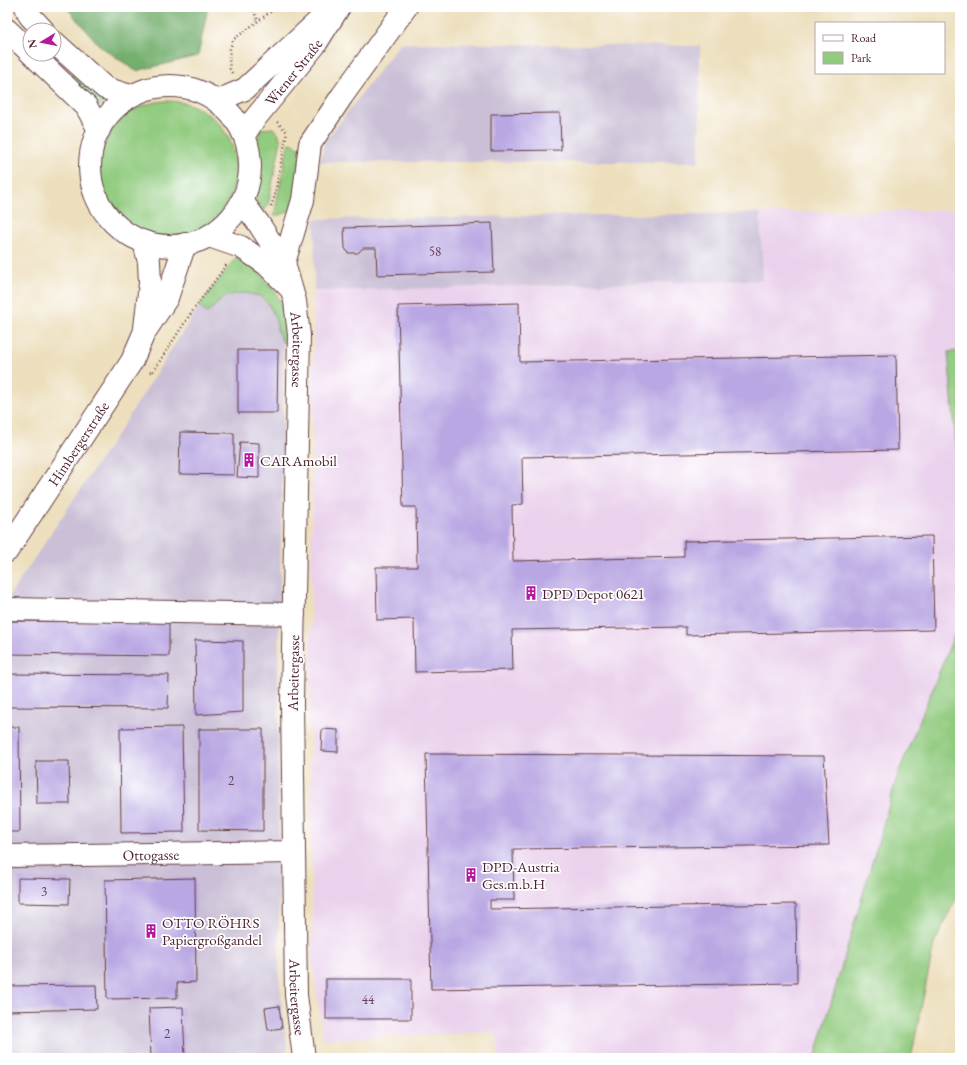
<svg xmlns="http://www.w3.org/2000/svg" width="967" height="1065" viewBox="0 0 967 1065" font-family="'EB Garamond',serif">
	<rect width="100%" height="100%" fill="#fff"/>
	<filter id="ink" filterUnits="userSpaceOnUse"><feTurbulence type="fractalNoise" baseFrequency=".025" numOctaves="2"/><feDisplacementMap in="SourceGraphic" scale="8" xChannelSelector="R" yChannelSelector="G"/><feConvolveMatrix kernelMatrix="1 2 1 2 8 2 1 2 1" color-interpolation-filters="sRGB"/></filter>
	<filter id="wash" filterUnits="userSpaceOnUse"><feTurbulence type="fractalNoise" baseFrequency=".012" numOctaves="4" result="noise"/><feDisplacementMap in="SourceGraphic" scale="16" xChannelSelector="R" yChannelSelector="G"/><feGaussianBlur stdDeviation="0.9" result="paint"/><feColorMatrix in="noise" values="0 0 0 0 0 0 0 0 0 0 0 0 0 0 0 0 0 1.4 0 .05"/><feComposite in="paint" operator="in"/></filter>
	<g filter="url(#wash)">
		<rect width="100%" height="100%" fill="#eddfbd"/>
		<path fill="#ead1ec" d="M960 210V351L948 352 960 487V621L898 774 815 1058H499L496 1032 323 1039 313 965 310 732 314 291 763 280 760 213Z"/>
		<g fill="#cabfd6">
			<path d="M400 43 700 46 699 162H320L324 143Z"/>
			<path d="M760 213 763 280 314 291 315 219Z"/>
			<path d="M245 293 260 296 269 305 275 317 278 332 283 343V439L278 681 279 975 288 1058H7V599L132 412 199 306 207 313 224 297 235 294Z"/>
		</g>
		<g fill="#91cb7f" stroke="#6e7555">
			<path d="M70 74H73L76 77 106 101 100 107 69 76Z"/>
			<circle cx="168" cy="169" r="68"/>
			<path d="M273 128 279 134V137L281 140 268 205 264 211C262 207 256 202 255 198 253 190 257 180 258 172 259 155 253 147 261 129Z"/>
			<path d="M290 143 294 144 300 150C299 167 300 199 289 211 285 214 279 215 274 216L288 145Z"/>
			<path d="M239 254 253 265 276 293 285 314 287 336 283 343 278 332 275 317 269 305 260 296 245 293 235 294 224 297 207 313 199 306Z"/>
			<path d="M960 351V487L948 352Z"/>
			<path d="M960 621V890L934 944 911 1058H815L898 774Z"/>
		</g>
		<path fill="#74af6e" stroke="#5f674c" d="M66 7H208L198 56 136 71 100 46Z"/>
		<g id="blocks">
			<g fill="#b9a7e3">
				<path d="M560 113 561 150 491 151V114Z"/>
				<path d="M492 223 494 272 377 275 376 248H363L358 253H348L345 248 344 228Z"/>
				<path d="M519 303 520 362 896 355 898 450 522 457 523 504 512 505 513 561 684 557V541L932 536 934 630 686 635V627L512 630 513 670 415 672 414 619 377 620 376 567H417L416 507H403L398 306Z"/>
				<path d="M238 350H278L277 413H238Z"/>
				<path d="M180 432 234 433V475L179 474Z"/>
				<path d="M240 442 259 443V478L237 477Z"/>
				<path d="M7 621 169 622V656L7 654Z"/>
				<path d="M195 640 243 641V712L196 715Z"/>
				<path d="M7 674 169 675 168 708 7 707Z"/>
				<path d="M7 727H19L20 832H7Z"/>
				<path d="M182 727 184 832 121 833 120 728Z"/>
				<path d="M199 729H263V831L199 830Z"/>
				<path d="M322 729 338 730V752L321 751Z"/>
				<path d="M426 754 824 756 829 845 513 849 514 900H490V909L796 904 797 983 431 989Z"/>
				<path d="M36 761H69L70 804H37Z"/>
				<path d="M18 878 70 879 69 904 18 903Z"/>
				<path d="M195 878 196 982 177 983V998L107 999 105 880Z"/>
				<rect x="326" y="979" width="85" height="40"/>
				<path d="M96 985 97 1009 7 1011V986Z"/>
				<path d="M279 1006 282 1028 268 1030 265 1008Z"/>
				<path d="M183 1007 185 1058H151L149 1008Z"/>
			</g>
		</g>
	</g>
	<g filter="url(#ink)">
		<use href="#blocks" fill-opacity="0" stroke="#623c41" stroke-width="1"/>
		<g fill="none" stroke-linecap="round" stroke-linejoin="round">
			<defs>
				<g id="minor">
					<circle cx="170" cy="166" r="80"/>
					<path d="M217 101 245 89 327 13"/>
					<path id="s1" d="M244 135 253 121 315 45 339 7"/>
					<path id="s2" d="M242 201 259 224 284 263 295 301 299 335 292 702 296 995 304 1058"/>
					<path d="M209 236 241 247 266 264 288 286"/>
					<path d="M144 242 149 262 150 283 145 328"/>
					<path d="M284 263 303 200 310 144 342 96 406 7"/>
					<path id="s3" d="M7 551 132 361 144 333 167 298 185 244"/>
					<path d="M7 609 294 614"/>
					<path id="s4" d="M7 856 294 852"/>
				</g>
				<g id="major">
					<path d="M26 7 30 16 43 30"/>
					<path d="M54 42 105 88 130 96"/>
				</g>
				<g id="highway">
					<path d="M7 30 30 52"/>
					<path d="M32 54 86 106 99 130"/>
				</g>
			</defs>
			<use href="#minor" stroke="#623c41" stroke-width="24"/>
			<use href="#major" stroke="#623c41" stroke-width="24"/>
			<use href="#highway" stroke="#623c41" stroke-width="24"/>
			<g stroke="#623c41" stroke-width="2.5" stroke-dasharray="1 3" stroke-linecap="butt">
				<path d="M252 7 258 21"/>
				<path d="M232 73 230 69 229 58 230 48 234 39 277 7"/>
				<path d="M277 122 288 133"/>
				<path d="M271 206 274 198 287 132"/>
				<path d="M150 372 152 373 191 313 227 264"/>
			</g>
			<use href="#minor" stroke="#fff" stroke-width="22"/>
			<use href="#major" stroke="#fff" stroke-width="22"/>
			<use href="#highway" stroke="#fff" stroke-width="22"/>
		</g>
	</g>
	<defs>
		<symbol id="building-bare" viewBox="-9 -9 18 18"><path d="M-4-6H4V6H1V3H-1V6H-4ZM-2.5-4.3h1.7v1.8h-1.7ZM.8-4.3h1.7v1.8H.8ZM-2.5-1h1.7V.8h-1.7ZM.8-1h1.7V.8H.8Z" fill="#b5179e" stroke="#fff" stroke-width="2.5" paint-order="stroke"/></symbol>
	</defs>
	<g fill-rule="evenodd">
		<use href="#building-bare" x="239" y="450" width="20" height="20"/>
		<use href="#building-bare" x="521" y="583" width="20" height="20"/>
		<use href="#building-bare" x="461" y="865" width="20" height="20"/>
		<use href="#building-bare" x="141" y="921" width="20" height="20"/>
	</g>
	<g text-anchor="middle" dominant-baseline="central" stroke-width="3.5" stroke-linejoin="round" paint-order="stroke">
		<g font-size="13" fill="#664159">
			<text x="435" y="251">58</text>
			<text x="231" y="780">2</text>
			<text x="44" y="891">3</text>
			<text x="368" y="999">44</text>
			<text x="167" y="1033">2</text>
		</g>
		<g font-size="15" fill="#4a1f2b" stroke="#fff">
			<text stroke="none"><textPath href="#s1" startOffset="80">Wiener Straße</textPath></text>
			<text stroke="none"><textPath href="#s2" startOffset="163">Arbeitergasse</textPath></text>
			<text stroke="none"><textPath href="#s3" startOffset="129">Himbergerstraße</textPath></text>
			<text transform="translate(293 673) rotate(-89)">Arbeitergasse</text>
			<text stroke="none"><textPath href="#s4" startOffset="144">Ottogasse</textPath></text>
			<text stroke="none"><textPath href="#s2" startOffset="811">Arbeitergasse</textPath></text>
		</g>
		<g font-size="15" fill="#4a1f2b" stroke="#fff" text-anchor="start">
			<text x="260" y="460">CARAmobil</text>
			<text x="542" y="593">DPD Depot 0621</text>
			<text x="482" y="866">DPD-Austria<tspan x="482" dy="17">Ges.m.b.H</tspan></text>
			<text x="162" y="922">OTTO RÖHRS<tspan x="162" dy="17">Papiergroßgandel</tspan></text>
		</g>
	</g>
	<rect width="967" height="1065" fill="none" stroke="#fff" stroke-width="24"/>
	<rect x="815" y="22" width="130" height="52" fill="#ffffff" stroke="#b7a5aa"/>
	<rect x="823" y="35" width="20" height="6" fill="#ffffff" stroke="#b7a5aa"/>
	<text x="851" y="42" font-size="12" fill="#4a1f2b">Road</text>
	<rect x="823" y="52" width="20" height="12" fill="#91cb7f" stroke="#b7a5aa"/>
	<text x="851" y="62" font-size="12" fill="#4a1f2b">Park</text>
	<g transform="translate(42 42) rotate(260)"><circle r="19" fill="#ffffff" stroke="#b7a5aa"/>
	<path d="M0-3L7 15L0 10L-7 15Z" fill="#b5179e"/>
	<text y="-6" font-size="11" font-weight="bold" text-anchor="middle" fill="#4a1f2b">N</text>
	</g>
</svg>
